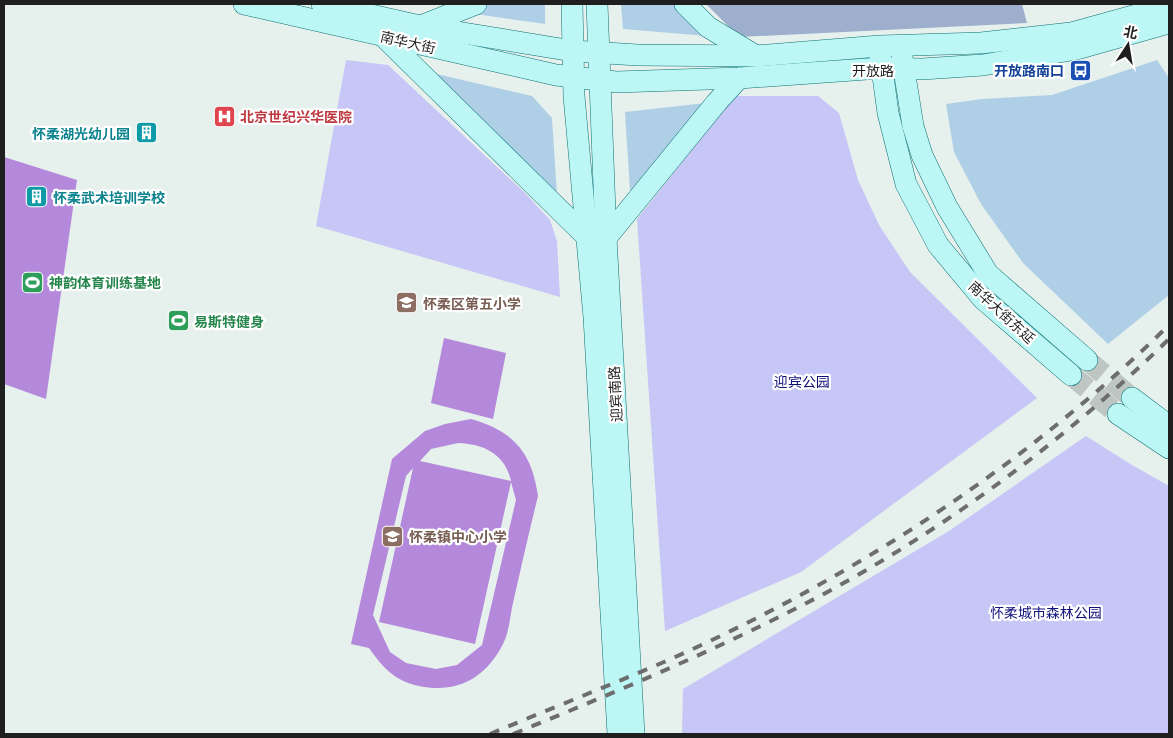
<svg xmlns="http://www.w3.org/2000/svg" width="1173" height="738" viewBox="0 0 1173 738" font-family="'Golos Text','Noto Sans SC',sans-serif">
	<rect width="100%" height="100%" fill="#e6f0ec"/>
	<g fill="#afcfe7">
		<path d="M481 4H545V24L468 13Z"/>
		<path d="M621 4H673L707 36 623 29Z"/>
		<path d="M1157 60 1169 78V295L1108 344 1023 263 981 204 954 152 946 104 982 99 1052 95Z"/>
		<path d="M428 72 532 96 552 118 557 195Z"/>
		<path d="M706 103 630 191 625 112Z"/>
	</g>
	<path fill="#9dafcd" d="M706 4H1022L1027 23 739 37Z"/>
	<g fill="#c6c6f7">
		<path d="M346 60 388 65 525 193 550 220 557 241 560 297 316 226Z"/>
		<path d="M735 96H818L839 113 858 180 879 225 910 272 1037 398 801 572 665 631 637 219Z"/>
		<path d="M1086 436 1132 465 1169 486V734H682L683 689 949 531Z"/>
	</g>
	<g fill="#b488db" fill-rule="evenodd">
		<path d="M4 157 77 180 46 399 4 384Z"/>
		<path d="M444 338 506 353 493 419 431 403Z"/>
		<path d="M471 419C513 431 532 452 538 496 529 532 521 568 513 603 510 616 509 633 503 644 488 673 466 689 434 688 402 686 387 674 369 648L351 644 392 459 425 431 445 424ZM458 443C484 444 505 454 511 481L420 461 431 449ZM413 468 379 622 475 644 511 482 516 500 482 645 457 665 436 669 406 663 390 652 373 615 406 476Z"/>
	</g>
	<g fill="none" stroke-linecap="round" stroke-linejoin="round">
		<g stroke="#bec6c3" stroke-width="21" stroke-dasharray="21 11" stroke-linecap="butt">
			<path d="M1087 360 1132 398"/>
			<path d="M1071 375 1118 414"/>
		</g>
		<defs>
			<g id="secondary">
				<path d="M244 4 556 75 616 82 739 78 881 68 922 69 983 65 1077 49 1169 23"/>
				<path d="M322 4 420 26 573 51 638 55 756 56 880 46 981 43 1071 33 1169 6"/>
				<path d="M572 4 574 96 594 317 618 734"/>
				<path d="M597 4 606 238 634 734"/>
				<path d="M685 4 708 27 756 56"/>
				<path d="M421 26 476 4"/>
				<path d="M383 36 586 236"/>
				<path d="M880 54 888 113 906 184 938 245 983 299 1071 375"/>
				<path d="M902 57 913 126 922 155 947 207 988 274 1087 360"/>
				<path d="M606 238 717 102 739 78"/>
				<path d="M1132 398 1169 426"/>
				<path d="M1118 414 1169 448"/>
			</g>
		</defs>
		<use href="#secondary" stroke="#0a7073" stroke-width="22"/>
		<use href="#secondary" stroke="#bdf7f5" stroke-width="21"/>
		<g stroke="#6d6d6d" stroke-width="4" stroke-dasharray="10 10" stroke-linecap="butt">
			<path d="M490 734C547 710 606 687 664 662 850 580 1024 467 1169 325"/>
			<path d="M513 734C604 697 695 659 783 615 924 545 1056 449 1169 339"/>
		</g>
	</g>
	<defs>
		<symbol id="bus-square" viewBox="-11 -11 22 22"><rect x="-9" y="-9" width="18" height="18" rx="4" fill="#1a4fb4" stroke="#fff"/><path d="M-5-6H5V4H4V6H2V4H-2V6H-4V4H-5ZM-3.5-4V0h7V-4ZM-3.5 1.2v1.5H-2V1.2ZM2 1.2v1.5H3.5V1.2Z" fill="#fff"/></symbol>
		<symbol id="hospital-square" viewBox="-11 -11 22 22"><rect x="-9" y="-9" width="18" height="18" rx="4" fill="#e0444e" stroke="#fff"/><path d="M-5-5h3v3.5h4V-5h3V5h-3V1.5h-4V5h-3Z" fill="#fff"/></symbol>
		<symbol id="building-square" viewBox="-11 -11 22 22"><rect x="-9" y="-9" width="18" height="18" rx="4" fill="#0f9aa8" stroke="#fff"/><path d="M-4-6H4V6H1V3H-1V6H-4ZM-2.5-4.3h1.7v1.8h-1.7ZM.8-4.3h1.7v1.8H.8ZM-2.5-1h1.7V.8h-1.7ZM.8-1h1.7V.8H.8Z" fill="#fff"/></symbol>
		<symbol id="stadium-square" viewBox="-11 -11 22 22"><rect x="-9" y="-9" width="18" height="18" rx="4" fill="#2e9e5b" stroke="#fff"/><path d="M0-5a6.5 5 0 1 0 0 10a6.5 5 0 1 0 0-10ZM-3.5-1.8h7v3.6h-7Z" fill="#fff"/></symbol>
		<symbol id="school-square" viewBox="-11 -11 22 22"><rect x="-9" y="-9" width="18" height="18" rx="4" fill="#8d6e63" stroke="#fff"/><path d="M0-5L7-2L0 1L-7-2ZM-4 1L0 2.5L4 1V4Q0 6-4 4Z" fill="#fff"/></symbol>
	</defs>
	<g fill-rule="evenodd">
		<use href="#bus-square" x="1068" y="58" width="25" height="25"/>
		<use href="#hospital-square" x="212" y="104" width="25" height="25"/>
		<use href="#building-square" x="134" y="120" width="25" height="25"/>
		<use href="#building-square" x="24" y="184" width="25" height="25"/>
		<use href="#stadium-square" x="20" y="270" width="25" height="25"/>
		<use href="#school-square" x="394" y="290" width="25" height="25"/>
		<use href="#stadium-square" x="166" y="308" width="25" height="25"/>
		<use href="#school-square" x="380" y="524" width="25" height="25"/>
	</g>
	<g text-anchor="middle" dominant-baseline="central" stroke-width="4.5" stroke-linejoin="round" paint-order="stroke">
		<g font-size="14" fill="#1f1f1f" stroke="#fff">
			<text transform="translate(408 42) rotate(13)">南华大街</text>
			<text x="873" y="70">开放路</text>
			<text transform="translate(1002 312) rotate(43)">南华大街东延</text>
			<text transform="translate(615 394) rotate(-93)">迎宾南路</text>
		</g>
		<g font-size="14" font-weight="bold" fill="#164399" stroke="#fff" text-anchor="end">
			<text x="1064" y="70">开放路南口</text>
		</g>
		<g font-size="14" font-weight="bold" fill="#be3a42" stroke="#fff" text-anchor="start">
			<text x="240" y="116">北京世纪兴华医院</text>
		</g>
		<g font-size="14" font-weight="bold" fill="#0d838f" stroke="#fff" text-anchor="end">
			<text x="130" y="133">怀柔湖光幼儿园</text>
			<text x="53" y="197" text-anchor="start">怀柔武术培训学校</text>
		</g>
		<g font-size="14" font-weight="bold" fill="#27864d" stroke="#fff" text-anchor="start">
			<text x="49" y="282">神韵体育训练基地</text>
			<text x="194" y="321">易斯特健身</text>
		</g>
		<g font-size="14" font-weight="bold" fill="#785e54" stroke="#fff" text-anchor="start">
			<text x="423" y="303">怀柔区第五小学</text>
			<text x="409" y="536">怀柔镇中心小学</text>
		</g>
		<g font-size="14" fill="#11117a" stroke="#fff">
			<text x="802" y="381">迎宾公园</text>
			<text x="1046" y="612">怀柔城市森林公园</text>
		</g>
	</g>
	<rect width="1173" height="738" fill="none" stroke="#1f1f1f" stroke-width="10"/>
	<g transform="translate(1128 45) rotate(12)" stroke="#ffffff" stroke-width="4" paint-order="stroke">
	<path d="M0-4L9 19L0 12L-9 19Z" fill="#1f1f1f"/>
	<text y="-8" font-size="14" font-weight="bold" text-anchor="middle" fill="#1f1f1f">北</text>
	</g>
</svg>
